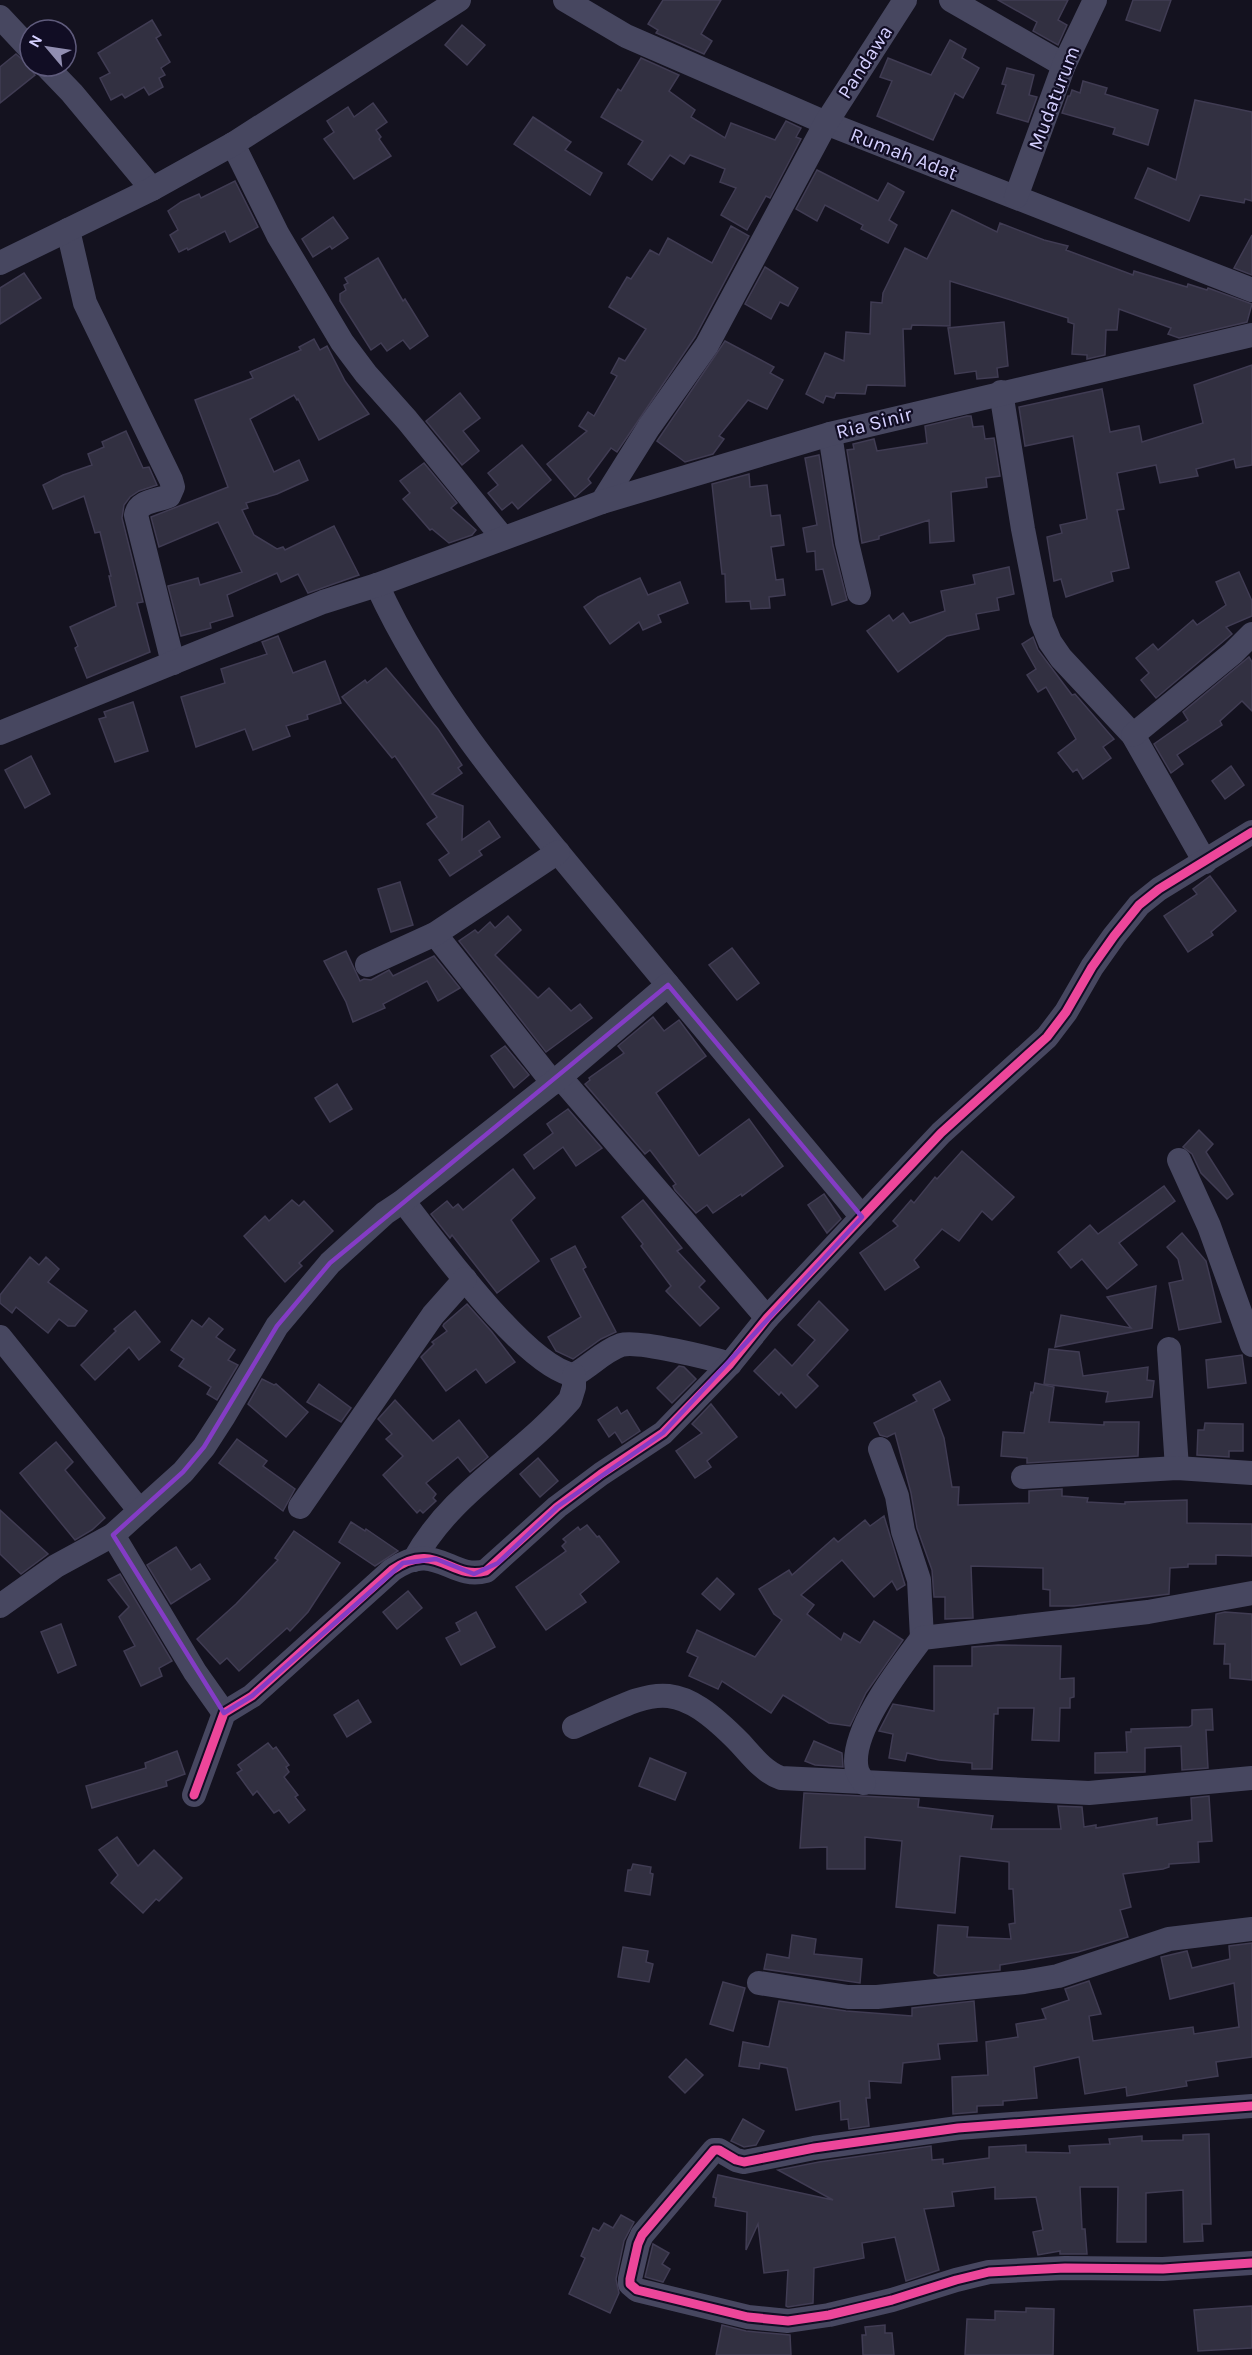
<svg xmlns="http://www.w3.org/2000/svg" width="1252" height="2355" viewBox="0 0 1252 2355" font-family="Karla,sans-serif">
	<rect width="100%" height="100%" fill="#14121f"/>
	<g fill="#323041" stroke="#403c53" stroke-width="1.5">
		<path d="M663 0H721L701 34 712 41 704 54 656 33 658 30 648 24Z"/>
		<path d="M998 0H1068L1058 20 1067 25 1058 45 1033 31 1037 22Z"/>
		<path d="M1133 0H1171L1160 31 1126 20Z"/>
		<path d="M152 20 161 35 156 38 170 62 161 68 165 75 159 78 163 87 149 95 144 87 125 98 122 94 111 100 100 78 110 73 98 53Z"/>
		<path d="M462 25 485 45 467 65 445 45Z"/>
		<path d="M950 40 966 49 962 58 979 68 963 98 955 93 933 140 877 116 892 81 880 77 888 58 931 75Z"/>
		<path d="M16 54 25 62 35 75 0 103V67Z"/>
		<path d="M641 58 679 75 669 91 695 110 691 117 725 138 731 123 775 140 786 121 801 128 796 137 801 139 770 198 766 196 747 230 721 215 736 188 720 182 725 169 690 155 684 164 670 155 652 180 628 164 643 141 601 117 618 89 621 91Z"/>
		<path d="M1007 68 1034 75 1029 95 1037 97 1028 122 997 113 1006 85 1002 84Z"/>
		<path d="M1083 81 1107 88 1105 94 1158 110 1148 145 1113 134 1115 128 1062 113 1068 96H1070L1072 90 1080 93Z"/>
		<path d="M1195 100 1252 112V201L1245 199 1244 203 1200 195 1189 221 1135 198 1148 168 1176 180Z"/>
		<path d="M373 103 387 122 376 130 381 137 379 139 391 156 354 179 324 139 334 132 327 121 348 107 354 117Z"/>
		<path d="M533 117 571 142 565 150 602 173 590 195 514 144Z"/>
		<path d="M817 170 878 201 888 183 904 192 889 220 897 225 888 243 861 229 863 225 825 205 817 221 796 209Z"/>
		<path d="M235 181 258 227 230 242 225 231 188 250 187 248 179 252 170 235 178 230 168 211 181 202 199 194 201 198Z"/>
		<path d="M952 210 997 232 1000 223 1044 240 1068 246 1066 250 1133 275 1134 271 1187 287 1188 284 1207 290 1208 288 1252 304 1247 322 1179 338 1168 334 1171 328 1119 309 1117 330H1106L1105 355 1087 359V355L1072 354 1074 324 1068 322V318L950 281V326L912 325 911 329H903L905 386 867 385 865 394 836 393 834 398 826 396 823 403 806 394 825 353 844 361 846 332 870 334 871 302 882 303 883 293 905 248 927 259Z"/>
		<path d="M333 217 348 238 332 249 330 246 313 257 302 239Z"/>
		<path d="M731 226 749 236 695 337 617 452 611 448 588 479 591 483 575 497 547 464 587 431 579 426 588 412 594 416 617 376 611 373 619 358 625 361 646 329 609 307 627 277 631 279 650 250 659 255 668 238 712 263Z"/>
		<path d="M1252 235V275L1234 268Z"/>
		<path d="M378 258 403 301 405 299 428 336 410 349 403 340 387 351 381 343 371 350 340 301V294L346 290 344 285 348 283 345 278Z"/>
		<path d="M765 267 798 288 788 306 780 302 771 319 745 304Z"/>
		<path d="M24 273 41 298 0 324V288Z"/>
		<path d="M1004 322 1008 366 997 368 998 377 977 379 976 371 955 374 948 328Z"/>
		<path d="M314 339 320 350 327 346 345 381 369 414 319 440 298 399 297 400 294 395 250 419 274 472 299 460 308 480 277 494 246 503 248 508 242 510 254 535 277 549 283 547 285 550 334 526 359 575 308 593 298 574 281 582 277 573 227 595 233 616 210 623 211 628 181 636 168 586 198 578 200 585 242 572 218 522 159 547 151 517 228 487 195 400 253 378 250 372 301 350 299 347Z"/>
		<path d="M725 341 774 367 770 373 783 380 767 409 748 400 719 436 724 439 713 454 685 462 657 441Z"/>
		<path d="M1252 365V465L1236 468 1234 459 1196 469 1198 476 1160 483 1156 465 1117 473 1124 509 1117 510 1129 568 1111 572 1113 581 1066 597 1061 579 1054 581 1047 537 1062 533 1060 525 1087 519 1073 436 1025 446 1019 407 1102 389 1110 432 1139 426 1142 442 1203 423 1194 385Z"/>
		<path d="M460 393 480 418 463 431 479 451 462 465 426 421Z"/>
		<path d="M967 416H971L973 427 983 426 985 439 994 438 1000 476 986 478 987 487 951 492 954 541 930 543 929 520 879 536V539L862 543 847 450 854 449 853 444 874 439 877 451 927 443 925 426Z"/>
		<path d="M126 431 143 468 149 467 157 485 139 491 130 497 124 505 122 518 143 602 137 603 150 652 87 678 75 648 78 646 70 627 116 606 109 576H111L100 532 95 533 84 496 53 509 43 485 63 475 92 465 88 454 104 447 102 442Z"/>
		<path d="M522 445 551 480 518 509 512 502 502 510 488 493 498 485 488 473Z"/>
		<path d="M819 455 833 545 847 600 832 605 823 569 816 570 815 551 807 552 803 528 817 525 805 458Z"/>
		<path d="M424 463 457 503 451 508 476 530 472 535 449 543 432 529 430 530 403 499 410 493 400 481Z"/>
		<path d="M749 474 750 487 767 485 771 516 780 515 784 545 771 547 776 580 783 579 785 595 769 597 770 608 751 609 750 601 726 602 725 574H722L712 484Z"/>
		<path d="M1009 567 1014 594 997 598 999 610 976 614 979 629 947 636 898 672 867 631 889 615 893 621 903 613 910 623 945 611 941 591 975 584 973 575Z"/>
		<path d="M1239 572 1252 601V616L1226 627 1232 634 1156 698 1141 680 1149 673 1136 658 1153 644 1158 650 1193 620 1197 625 1226 605 1216 582Z"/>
		<path d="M640 578 648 595 680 582 688 603 658 615 661 622 643 630 639 622 610 644 584 607 598 597Z"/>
		<path d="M278 636 293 673 325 661 341 703 307 715 308 719 286 726 290 736 253 750 245 729 196 747 181 697 225 683 221 669 267 654 262 642Z"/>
		<path d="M1033 637 1038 650 1072 695 1075 694 1114 739 1103 747 1111 758 1083 779 1077 769 1073 772 1058 753 1076 739 1046 687 1038 692 1027 675 1036 669 1022 644Z"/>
		<path d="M1249 657 1252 662V711L1242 701 1220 721 1222 725 1177 755 1183 764 1171 773 1154 744 1188 720 1183 712Z"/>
		<path d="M386 668 438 729 462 765 458 768 462 773 432 794 463 806 462 840 489 821 500 837 479 851 482 855 450 876 439 860 449 853 427 824 437 817 395 756 392 758 342 697 365 680 367 683Z"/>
		<path d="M133 702 148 751 115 762 99 719 106 717 104 712Z"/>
		<path d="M31 756 50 794 25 808 5 770Z"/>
		<path d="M1231 766 1244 785 1225 799 1212 781Z"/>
		<path d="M1210 876 1236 911 1211 932 1213 935 1188 952 1164 916 1197 894 1193 889Z"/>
		<path d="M400 882 413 925 391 932 378 889Z"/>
		<path d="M508 916 521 930 495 955 538 998 549 988 571 1011 580 1004 592 1018 546 1052 459 941 475 930 478 933 490 922 495 928Z"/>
		<path d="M732 948 759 983 737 1000 709 965Z"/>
		<path d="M346 951 360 981 364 979 371 980 389 970 393 976 434 956 460 988 438 1001 427 981 383 1004 385 1008 353 1022 346 1002 324 961Z"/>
		<path d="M653 1017 664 1031 679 1020 706 1056 656 1093 699 1156 749 1119 783 1166 742 1196 741 1194 713 1213 707 1205 696 1213 675 1190 673 1186 676 1184 650 1150 645 1154 585 1084 590 1080 589 1078 624 1053 618 1046Z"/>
		<path d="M505 1046 529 1075 514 1088 491 1056Z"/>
		<path d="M337 1084 352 1109 330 1122 315 1098Z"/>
		<path d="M568 1109 602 1148 576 1166 563 1147 534 1169 524 1155 553 1133 547 1124Z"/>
		<path d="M1199 1130 1213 1144 1206 1152 1233 1194 1227 1199 1201 1173 1192 1154 1183 1147Z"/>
		<path d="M962 1151 1014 1197 992 1220 982 1211 959 1241 942 1229 914 1260 919 1267 885 1290 860 1253 898 1226 893 1221 911 1200 914 1203 935 1177 937 1179Z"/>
		<path d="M513 1169 535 1198 511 1220 539 1261 497 1293 452 1235 450 1238 431 1214 447 1201 453 1208 458 1204 463 1210Z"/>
		<path d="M1164 1186 1175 1201 1119 1243 1137 1265 1107 1289 1082 1259 1071 1268 1058 1252 1090 1225 1098 1234Z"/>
		<path d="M824 1194 841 1219 827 1233 808 1205Z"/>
		<path d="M292 1200 299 1206 304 1201 333 1231 299 1263 302 1266 285 1282 244 1236 265 1216 269 1221Z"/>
		<path d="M643 1200 682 1248 677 1251 705 1281 699 1287 719 1308 700 1326 666 1291 671 1286 641 1246 643 1244 622 1217Z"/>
		<path d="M1182 1233 1206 1261 1221 1322 1179 1330 1169 1283 1183 1280 1178 1259 1167 1247Z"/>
		<path d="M575 1246 586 1267 583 1269 616 1332 601 1339 573 1359 556 1351 548 1337 581 1317 551 1259Z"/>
		<path d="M30 1257 39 1265 46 1257 59 1269 48 1282 87 1311 75 1326H68L59 1319 48 1333 16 1307 12 1313 0 1303V1295Z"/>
		<path d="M1156 1286 1152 1328 1055 1347 1061 1315 1131 1328 1107 1297Z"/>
		<path d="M819 1301 848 1330 807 1375 818 1386 796 1408 781 1392 779 1395 754 1371 775 1349 792 1366 815 1340 798 1325Z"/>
		<path d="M467 1304 492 1332 515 1362 486 1383 476 1369 446 1391 421 1357 434 1344 432 1342 447 1331 443 1326 444 1324Z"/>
		<path d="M135 1311 160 1342 139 1360 129 1347 95 1380 81 1365 116 1331 114 1329Z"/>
		<path d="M209 1318 223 1329 216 1337 235 1350 228 1360 238 1365 217 1400 207 1394 211 1387 179 1366 184 1359 171 1350 192 1320 202 1327Z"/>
		<path d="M1049 1349 1079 1352 1083 1376 1148 1367 1147 1380 1154 1381 1152 1397 1106 1402 1108 1392 1044 1384Z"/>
		<path d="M1242 1355 1246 1383 1208 1388 1206 1360Z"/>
		<path d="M679 1366 684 1367 696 1379 672 1403 657 1388Z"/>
		<path d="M262 1379 274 1385 276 1384 308 1412 286 1437 248 1404Z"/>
		<path d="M940 1381 950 1400 933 1409 944 1438 952 1487H959L958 1505 1029 1503V1491L1062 1489V1496L1088 1498 1087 1502 1125 1504V1502L1187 1500V1523L1252 1524V1556L1216 1555V1564H1188V1567L1170 1568 1169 1594 1074 1606H1050V1590L1043 1589V1568L971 1566 973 1618 945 1619V1597H934L932 1570 917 1528 911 1493 895 1433 887 1437 880 1435 874 1423 917 1401 913 1395Z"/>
		<path d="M1035 1383 1054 1387 1049 1422 1104 1425V1422H1139L1138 1456 1027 1463V1458L1001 1456 1003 1432 1024 1433 1031 1392 1033 1393Z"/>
		<path d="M319 1384 351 1408 341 1422 307 1402Z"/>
		<path d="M395 1400 433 1441 459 1420 488 1457 470 1472 458 1457 426 1483 436 1494 433 1498 436 1501 423 1513 420 1510 417 1513 383 1475 403 1456 386 1439 392 1434 378 1419Z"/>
		<path d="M711 1404 737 1437 707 1461 711 1467 695 1478 676 1451 702 1433 692 1424Z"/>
		<path d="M617 1407 621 1414 627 1410 640 1431 622 1443 615 1432 609 1437 598 1420Z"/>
		<path d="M1205 1423 1243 1424V1451H1229V1457L1197 1455 1198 1430H1204Z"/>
		<path d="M237 1439 267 1461 263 1466 295 1489 283 1511 219 1463Z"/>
		<path d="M56 1442 73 1462 65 1470 105 1518 92 1530 75 1540 20 1473Z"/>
		<path d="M538 1458 558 1481 540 1497 520 1474Z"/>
		<path d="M0 1510 48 1554 21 1574 0 1554Z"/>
		<path d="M884 1516 905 1585 897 1590 892 1581 874 1597 842 1560 801 1595 814 1605 807 1614 841 1640 844 1633 860 1643 874 1621 903 1640 866 1693 850 1726 829 1723 783 1695 771 1713 722 1681 718 1689 689 1676 698 1657 687 1652 697 1630 755 1657 782 1620 774 1614 759 1589 789 1570 792 1575 834 1538 838 1542 865 1520 870 1526Z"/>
		<path d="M351 1522 365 1531 366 1529 398 1551 375 1566 339 1542Z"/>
		<path d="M587 1525 597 1537 599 1536 619 1562 580 1594 586 1602 546 1630 516 1587 566 1551 562 1546 566 1542 563 1539 578 1527 580 1530Z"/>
		<path d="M294 1531 340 1563 308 1612 290 1631 287 1628 239 1671 227 1658 220 1664 197 1639 236 1604 278 1560 275 1558Z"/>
		<path d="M176 1547 191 1570 200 1564 210 1579 171 1604 147 1565Z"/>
		<path d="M120 1574 172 1661 159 1668 162 1676 141 1686 124 1651 135 1646 119 1617 129 1607 108 1580Z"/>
		<path d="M717 1578 734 1594 720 1610 702 1594Z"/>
		<path d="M408 1591 422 1608 397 1629 383 1612Z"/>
		<path d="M476 1612 495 1647 461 1665 446 1638 460 1631 456 1623Z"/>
		<path d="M1225 1612 1252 1614V1680L1230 1678V1664H1224L1225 1644H1214L1216 1614Z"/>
		<path d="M61 1624 76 1665 58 1673 41 1632Z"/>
		<path d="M998 1645 1061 1646 1060 1679 1074 1678V1697L1070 1698V1708H1060L1059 1741 1032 1740 1034 1708H998V1714H994L992 1769H972V1763L939 1760 907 1753 905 1761 889 1758 893 1734 879 1731 893 1704 934 1711V1666H972V1647Z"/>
		<path d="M358 1700 371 1722 347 1737 334 1715Z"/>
		<path d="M1212 1709 1213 1730H1206L1208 1768 1182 1770 1181 1746 1145 1748V1772L1095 1773V1753L1127 1752 1126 1732H1131V1729L1189 1727 1192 1725V1710Z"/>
		<path d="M814 1741 842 1753 843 1767 815 1765 805 1761Z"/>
		<path d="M268 1743 273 1749 276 1747 289 1765 286 1767 289 1772 284 1777 298 1795 295 1797 305 1810 289 1823 279 1810 274 1813 257 1791 253 1795 237 1773 242 1770 238 1765Z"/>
		<path d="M177 1751 185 1774 166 1781 167 1786 92 1808 86 1786 146 1768 145 1763Z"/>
		<path d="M650 1758 686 1773 675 1800 639 1786Z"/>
		<path d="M804 1793 919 1799 918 1807 993 1816 991 1829H1061L1058 1806 1082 1807 1084 1827 1096 1825V1828L1157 1818V1825L1192 1820 1191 1798 1209 1796 1212 1841 1198 1842 1199 1862 1169 1864V1867L1163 1869 1123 1874 1131 1907 1120 1910 1128 1937 1078 1952 1000 1965V1970L938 1976 934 1973 938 1925 968 1927 967 1937 1011 1939 1009 1924 1015 1923 1013 1889H1009V1862L960 1856 955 1913 896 1907 902 1841 865 1837V1869H827V1847L800 1848Z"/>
		<path d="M117 1837 138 1866 154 1850 182 1878 159 1901 156 1899 143 1913 111 1883 118 1875 99 1850Z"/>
		<path d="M633 1864 651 1867 650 1873 653 1874 650 1895 625 1891 628 1870H631Z"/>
		<path d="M792 1935 816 1939 814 1954 862 1959 860 1983 764 1969 767 1954 789 1958Z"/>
		<path d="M1252 1943V2057L1216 2062 1218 2076 1186 2081 1187 2086 1127 2096 1126 2087 1085 2094 1079 2057 1034 2067 1037 2098 1003 2101V2105L977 2106V2112L953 2114 952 2077 988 2075 986 2042 1018 2037 1016 2024 1046 2019 1042 2009 1069 2000 1065 1989 1089 1981 1101 2014 1089 2016 1093 2041 1193 2027 1194 2034 1239 2027 1234 1983 1170 1999 1161 1957 1187 1951 1192 1968 1230 1959 1229 1946Z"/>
		<path d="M623 1947 648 1951 646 1962 653 1964 649 1982 618 1977Z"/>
		<path d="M723 1982 745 1988 733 2031 710 2024Z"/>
		<path d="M779 2001 846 2011 912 2016V2008L974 2001 977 2041 938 2044 940 2059 903 2063 901 2083 869 2081 870 2098H866L869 2126 849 2129 848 2119 841 2120 840 2101 796 2110 787 2068 760 2063 759 2069 739 2066 743 2042 769 2047Z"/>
		<path d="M686 2059 703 2075 685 2093 669 2077Z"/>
		<path d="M743 2119 764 2131 756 2145 744 2147 731 2141Z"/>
		<path d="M1209 2134 1211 2224H1202L1203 2241 1184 2242 1183 2190 1146 2193V2242H1117L1118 2187H1080L1082 2229H1085L1087 2254H1060V2251L1038 2255 1033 2232 1043 2230 1036 2197 995 2199V2187L952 2192 954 2206 924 2209 939 2270 906 2281 895 2237 862 2243 864 2258 814 2268 813 2303 788 2307 786 2306 788 2270 764 2273 758 2224 746 2250 747 2212 715 2206 716 2198 713 2197 718 2175 833 2200 778 2170 819 2162 931 2146 932 2160 943 2159V2164L989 2158V2147L1026 2145V2152L1070 2153 1069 2146 1110 2144 1109 2139 1142 2136V2141L1183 2140V2135Z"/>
		<path d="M621 2215 634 2222 624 2241 616 2279 619 2293 610 2313 569 2294 585 2258 581 2256 593 2228 599 2231 604 2223 613 2228Z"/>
		<path d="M653 2244 669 2253 662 2264 670 2269 663 2282 645 2277Z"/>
		<path d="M1252 2306V2348L1198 2351 1194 2310Z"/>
		<path d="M1026 2308 1054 2309 1053 2355H965L967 2319 995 2320V2311L1026 2312Z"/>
		<path d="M722 2325 746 2331 790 2335 791 2355H716Z"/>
		<path d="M885 2325V2333H892L894 2355H863L862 2335H866L865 2327Z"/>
	</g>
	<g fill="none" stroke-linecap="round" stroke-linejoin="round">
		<g stroke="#474760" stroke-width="24">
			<path d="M565 0 626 36 826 123 1252 290"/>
			<path d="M951 0 1064 65"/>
			<path d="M0 17 30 49"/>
			<path d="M46 66 72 93 152 189"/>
			<path d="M233 144 278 235 342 342 366 374 407 420 503 538"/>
			<path d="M1016 197 1064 65 1095 0"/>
			<path d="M68 230 85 303 171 480 173 487 169 496C157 501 139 500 136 515L173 663"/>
			<path d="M0 263 152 189 233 144 459 0"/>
			<path d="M1001 392 1023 529 1041 620 1050 642 1061 658 1133 735 1205 862"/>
			<path d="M830 434 847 543 859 593"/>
			<path d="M602 502 649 427 707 345 826 123 905 0"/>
			<path d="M377 585C431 703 518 804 600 903 687 1008 774 1112 862 1217"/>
			<path d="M0 733 323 602 377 585 602 502 830 434 1252 335"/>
			<path d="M1133 735 1233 653 1252 634"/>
			<path d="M435 934 553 1083"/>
			<path d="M367 965 435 934 558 852"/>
			<path d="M560 1077 767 1318"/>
			<path d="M1179 1160 1209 1226 1252 1345"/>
			<path d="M403 1201C435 1241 526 1368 574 1375 590 1366 604 1351 621 1345 638 1340 710 1358 730 1364"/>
			<path d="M0 1337 140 1511"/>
			<path d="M1169 1349 1177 1468"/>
			<path d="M880 1449 897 1496 903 1531 919 1580 922 1638"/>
			<path d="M1023 1477 1177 1468 1252 1473"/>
			<path d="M300 1507 433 1315 465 1279"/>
			<path d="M113 1535 195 1672 224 1713"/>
			<path d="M414 1560C451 1492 520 1457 570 1400L574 1387V1375"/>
			<path d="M0 1606 56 1566 113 1535 183 1472 204 1447 224 1416 277 1326 330 1263 385 1213 403 1201 560 1077 668 985"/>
			<path d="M574 1727C655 1692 671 1673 740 1743 752 1756 764 1772 781 1778L1089 1793 1252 1778"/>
			<path d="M864 1783C862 1779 858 1774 857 1770 848 1733 901 1666 922 1638L1148 1612 1252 1593"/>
			<path d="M194 1795 224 1713 252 1696 392 1570C436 1539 451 1581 486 1571L557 1507 601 1474 663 1433 730 1364 767 1318 941 1133 1047 1037 1066 1012 1092 967 1114 936 1139 905 1159 889 1252 832"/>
			<path d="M759 1983 848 1997H877L1024 1982 1058 1976 1169 1939 1252 1929"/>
			<path d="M1252 2106 958 2128 814 2148 744 2162 736 2160 719 2150H714L642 2235 638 2244 630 2279V2284L637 2290 748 2317 788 2321 829 2315 892 2300 956 2280 989 2272 1065 2268 1163 2269 1252 2263"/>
		</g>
		<defs>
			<g id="cycleway">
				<path d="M194 1795 224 1713 252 1696 392 1570C436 1539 451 1581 486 1571L557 1507 601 1474 663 1433 730 1364 767 1318 941 1133 1047 1037 1066 1012 1092 967 1114 936 1139 905 1159 889 1252 832"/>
				<path d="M1252 2106 958 2128 814 2148 744 2162 736 2160 719 2150H714L642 2235 638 2244 630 2279V2284L637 2290 748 2317 788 2321 829 2315 892 2300 956 2280 989 2272 1065 2268 1163 2269 1252 2263"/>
			</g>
		</defs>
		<use href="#cycleway" stroke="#110d24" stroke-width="13"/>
		<use href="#cycleway" stroke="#ed469a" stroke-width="9"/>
	</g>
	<path fill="none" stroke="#843cc5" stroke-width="4.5" stroke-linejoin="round" d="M668 985 862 1217 663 1433 557 1507 498 1563 474 1574 436 1559 403 1563 252 1696 224 1713 113 1535 183 1472 204 1447 277 1326 330 1263Z"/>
	<g text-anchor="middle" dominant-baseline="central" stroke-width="4.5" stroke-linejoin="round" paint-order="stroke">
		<g font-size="20" fill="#d5d0ff" stroke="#110d24">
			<text transform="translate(865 62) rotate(-57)">Pandawa</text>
			<text transform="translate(1054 98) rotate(-69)">Mudaturum</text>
			<text transform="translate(904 154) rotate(21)">Rumah Adat</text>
			<text transform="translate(874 423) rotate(-14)">Ria Sinir</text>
		</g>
	</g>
	<g transform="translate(48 48) rotate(299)"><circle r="28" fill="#110d24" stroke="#5f5b7c" stroke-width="1.5"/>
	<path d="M0-4.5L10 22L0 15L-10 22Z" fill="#918eb1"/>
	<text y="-9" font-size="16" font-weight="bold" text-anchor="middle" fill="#d5d0ff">N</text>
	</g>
</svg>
